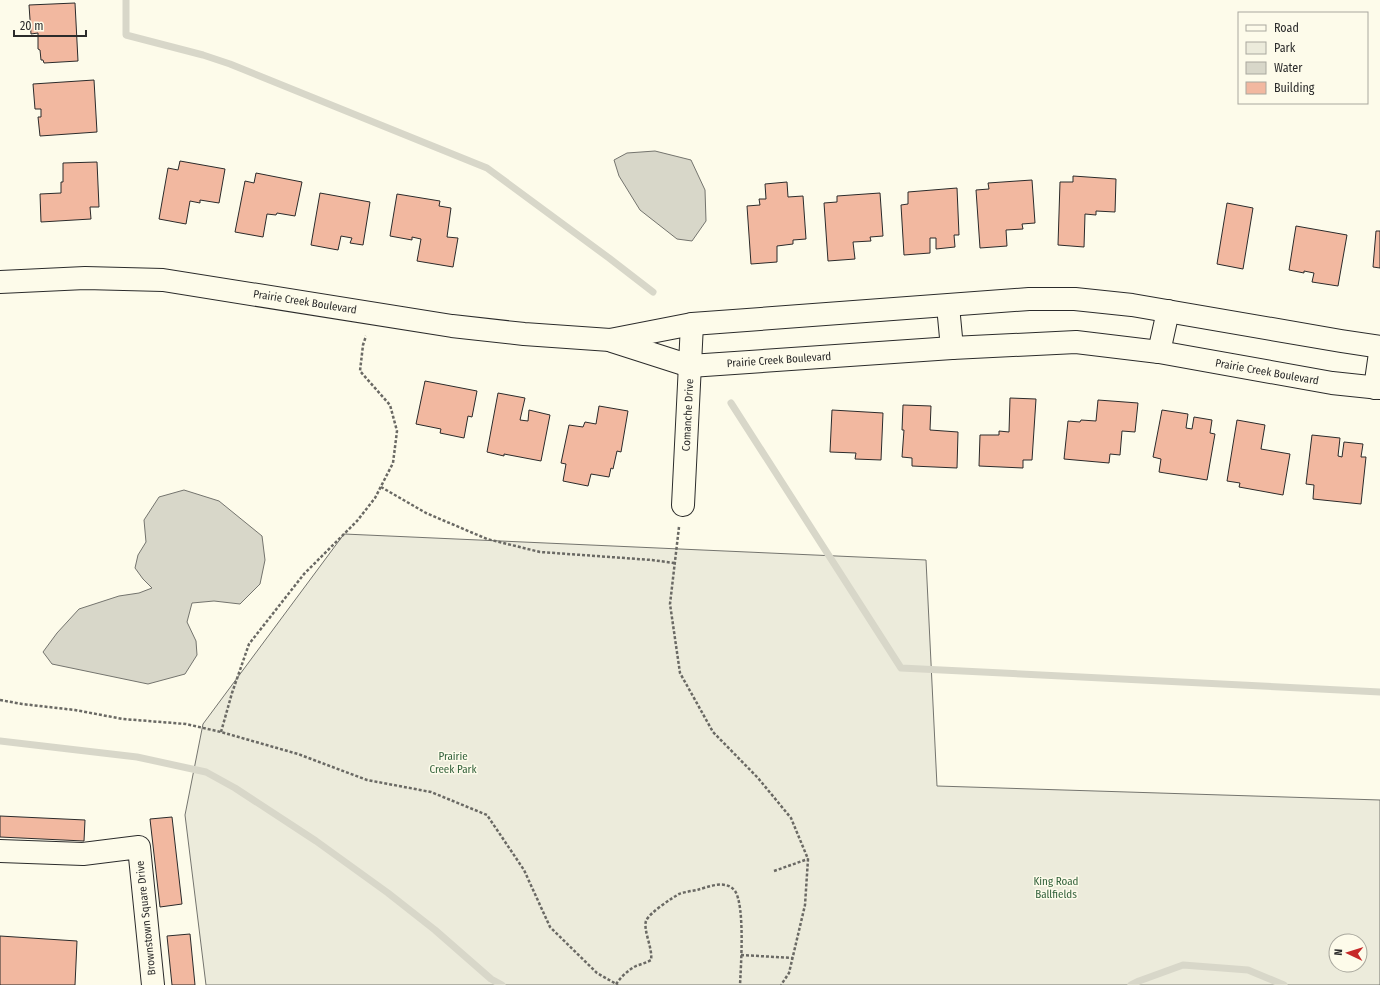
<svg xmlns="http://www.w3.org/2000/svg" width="1380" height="985" viewBox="0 0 1380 985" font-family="'Fira Sans Condensed',sans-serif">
	<rect width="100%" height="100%" fill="#fdfbea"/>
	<path fill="#ecebdb" stroke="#74746e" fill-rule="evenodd" d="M344 534 926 560 937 786 1380 800V985H206L185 815 203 724ZM1336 941H1360V965H1336Z"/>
	<g fill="#d8d7c9" stroke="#74746e">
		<path d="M655 151 691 160 705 190 706 221 692 241 677 239 640 210 619 176 614 160 627 153Z"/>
		<path d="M184 490 219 501 262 536 265 560 260 584 240 604 214 601 192 603 187 622 196 641 197 655 185 674 148 684 52 664 43 652 57 633 79 609 119 596 139 593 152 588 143 579 135 568 138 555 146 542 144 520 159 497Z"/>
	</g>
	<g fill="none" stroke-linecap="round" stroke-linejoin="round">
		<g stroke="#d8d7c9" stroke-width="7">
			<path d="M126 0V35L203 55 230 64 487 168 609 258 653 292"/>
			<path d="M731 403 901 668 1380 692"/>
			<path d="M0 741 137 757 206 772 235 788 316 841 388 893 435 930 491 979 502 985"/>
			<path d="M1131 985 1139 981 1183 965 1248 970 1284 985"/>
		</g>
	</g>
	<g fill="#f2b8a0" stroke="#2b2b2b">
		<path d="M75 3 78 61 44 63 43 60H41L40 50 38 49V33L31 34 29 5Z"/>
		<path d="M94 80 97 132 40 136 38 117H41V109H35L33 84Z"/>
		<path d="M180 161 225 169 219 203 200 200V203L190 201 186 224 159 219 168 168 178 170Z"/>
		<path d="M97 162 99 207H90L91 219 41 222 40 194 61 193V182H63V163Z"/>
		<path d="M256 173 302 182 295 216 277 213 276 215 267 214 263 237 235 232 245 181 254 183Z"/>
		<path d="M1073 176 1116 179 1115 212 1096 211V215L1085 214 1084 247 1058 245 1060 182H1073Z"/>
		<path d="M1032 180 1035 223 1022 224 1023 229 1006 230 1007 246 980 248 976 190 989 189 988 183Z"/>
		<path d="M787 182 788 197 803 196 806 239 793 240V244L777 246V262L751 264 747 206 760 205 759 199H766L765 184Z"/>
		<path d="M957 188 959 235H954L955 247 936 249V238H930V253L904 255 901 205 908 204V192Z"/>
		<path d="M320 193 370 202 363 245 350 243 352 238 341 236 338 250 311 245Z"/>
		<path d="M880 193 883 236 870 237 871 241 853 242 855 259 828 261 824 203 837 202V196Z"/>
		<path d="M397 194 440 201 439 206 451 208 447 237 458 238 453 267 417 261 421 239 412 237V240L390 236Z"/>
		<path d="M1227 203 1253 208 1243 269 1217 264Z"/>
		<path d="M1296 226 1347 235 1338 286 1312 282 1314 273 1304 271V273L1289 270Z"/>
		<path d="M1376 231H1380V268L1373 267Z"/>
		<path d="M425 381 477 391 472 417 468 416 464 438 440 433 441 429 416 424Z"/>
		<path d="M498 393 525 398 520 420 528 421 529 410 550 415 541 461 504 454V456L487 452Z"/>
		<path d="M1010 398 1036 399 1032 460H1023V468L979 466 980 435H999V431L1009 432Z"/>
		<path d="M1098 400 1138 403 1135 432 1122 431 1120 455 1110 454 1109 463 1064 459 1068 421 1080 422 1081 420 1096 421Z"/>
		<path d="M903 405 931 406 930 430 958 432 957 468 912 466V458L902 457 904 430H902Z"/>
		<path d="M599 406 628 411 621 452 617 451 613 469 611 468 609 477 591 474 588 486 563 481 566 464 561 463 569 425 583 427 585 422 596 424Z"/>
		<path d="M832 410 883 413 881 460 855 459 856 453 830 452Z"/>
		<path d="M1162 410 1188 414 1186 428 1192 429 1194 417 1212 420 1210 433 1215 434 1207 480 1159 472 1161 459 1153 457Z"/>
		<path d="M1237 420 1265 425 1261 449 1290 454 1283 495 1239 487 1240 483 1227 481Z"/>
		<path d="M1312 435 1340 438 1338 456 1342 457 1344 442 1363 444 1361 457H1366L1361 504 1313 499 1314 485 1306 484Z"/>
		<path d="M0 816 85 820 84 841 0 837Z"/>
		<path d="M172 817 182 904 160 907 150 819Z"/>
		<path d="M190 934 195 985H172L167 936Z"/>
		<path d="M0 936 77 941 75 985H0Z"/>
	</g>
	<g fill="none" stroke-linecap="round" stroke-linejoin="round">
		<defs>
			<g id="street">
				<path d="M0 282 85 278 163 280 452 326 524 334 610 340 692 324 1029 299H1075L1132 305 1341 341 1380 347"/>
				<path d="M948 306 952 348"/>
				<path d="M612 341 690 366 952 348 1076 342 1159 352 1332 383 1380 388"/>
				<path d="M1159 352 1168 311"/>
				<path d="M1375 388 1380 353"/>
				<path d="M683 505 692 324"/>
				<path d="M0 851 83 854 139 847 153 985"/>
			</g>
		</defs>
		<use href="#street" stroke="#2b2b2b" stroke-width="24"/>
		<g stroke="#6a6964" stroke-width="2.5" stroke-dasharray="3 2" stroke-linecap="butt">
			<path d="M381 487 426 513 487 539 540 552 652 560 674 563"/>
			<path d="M679 527 670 604 680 673 713 732 758 778 791 818 808 859 805 905 789 973 781 985"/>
			<path d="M0 700 22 704 75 710 123 719 186 724 221 732 298 754 367 780 431 792 487 815 524 870 550 927 597 973 618 985"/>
			<path d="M221 732 232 693 249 644 304 574 357 521 375 498 393 463 397 431 390 405 360 371 363 345 366 336"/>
			<path d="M774 871 808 859"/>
			<path d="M741 955 793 958"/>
			<path d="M616 984C621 977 628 970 636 966 641 964 646 963 651 960 653 949 643 930 646 921 649 913 672 898 679 894 685 892 691 891 697 890 708 887 726 879 735 891 745 906 741 965 740 985"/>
		</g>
		<use href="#street" stroke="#fdfbea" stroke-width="22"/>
	</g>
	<g text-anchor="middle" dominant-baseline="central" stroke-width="3" stroke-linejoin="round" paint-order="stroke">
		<g font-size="11" fill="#2b2b2b" stroke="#fdfbea">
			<text transform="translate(305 302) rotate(9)">Prairie Creek Boulevard</text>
			<text transform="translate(779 360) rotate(-4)">Prairie Creek Boulevard</text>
			<text transform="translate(1267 372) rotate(10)">Prairie Creek Boulevard</text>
			<text transform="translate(688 415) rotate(-87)">Comanche Drive</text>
			<text transform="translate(146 918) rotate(-96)">Brownstown Square Drive</text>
		</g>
		<g font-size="11" fill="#34623c" stroke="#fdfbea">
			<text x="453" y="756">Prairie<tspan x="453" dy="13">Creek Park</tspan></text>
			<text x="1056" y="881">King Road<tspan x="1056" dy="13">Ballfields</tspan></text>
		</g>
	</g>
	<rect x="1238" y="12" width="130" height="92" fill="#fdfbea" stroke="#a9a89e"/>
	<rect x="1246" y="25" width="20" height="6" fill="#fdfbea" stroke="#a9a89e"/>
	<text x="1274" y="32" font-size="12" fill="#2b2b2b">Road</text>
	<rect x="1246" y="42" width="20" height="12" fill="#ecebdb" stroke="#a9a89e"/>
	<text x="1274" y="52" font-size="12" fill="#2b2b2b">Park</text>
	<rect x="1246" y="62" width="20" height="12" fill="#d8d7c9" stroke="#a9a89e"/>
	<text x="1274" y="72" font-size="12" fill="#2b2b2b">Water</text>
	<rect x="1246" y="82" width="20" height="12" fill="#f2b8a0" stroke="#a9a89e"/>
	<text x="1274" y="92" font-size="12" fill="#2b2b2b">Building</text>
	<g transform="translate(1348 953) rotate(274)"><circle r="19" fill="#fdfbea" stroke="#a9a89e"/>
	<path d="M0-3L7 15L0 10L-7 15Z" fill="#c62828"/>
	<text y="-6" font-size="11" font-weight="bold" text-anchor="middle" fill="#2b2b2b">N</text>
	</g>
	<path d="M14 30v6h72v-6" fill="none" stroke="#2b2b2b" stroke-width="2"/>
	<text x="20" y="30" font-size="12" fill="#2b2b2b" stroke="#fdfbea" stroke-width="3" paint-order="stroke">20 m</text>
</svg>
